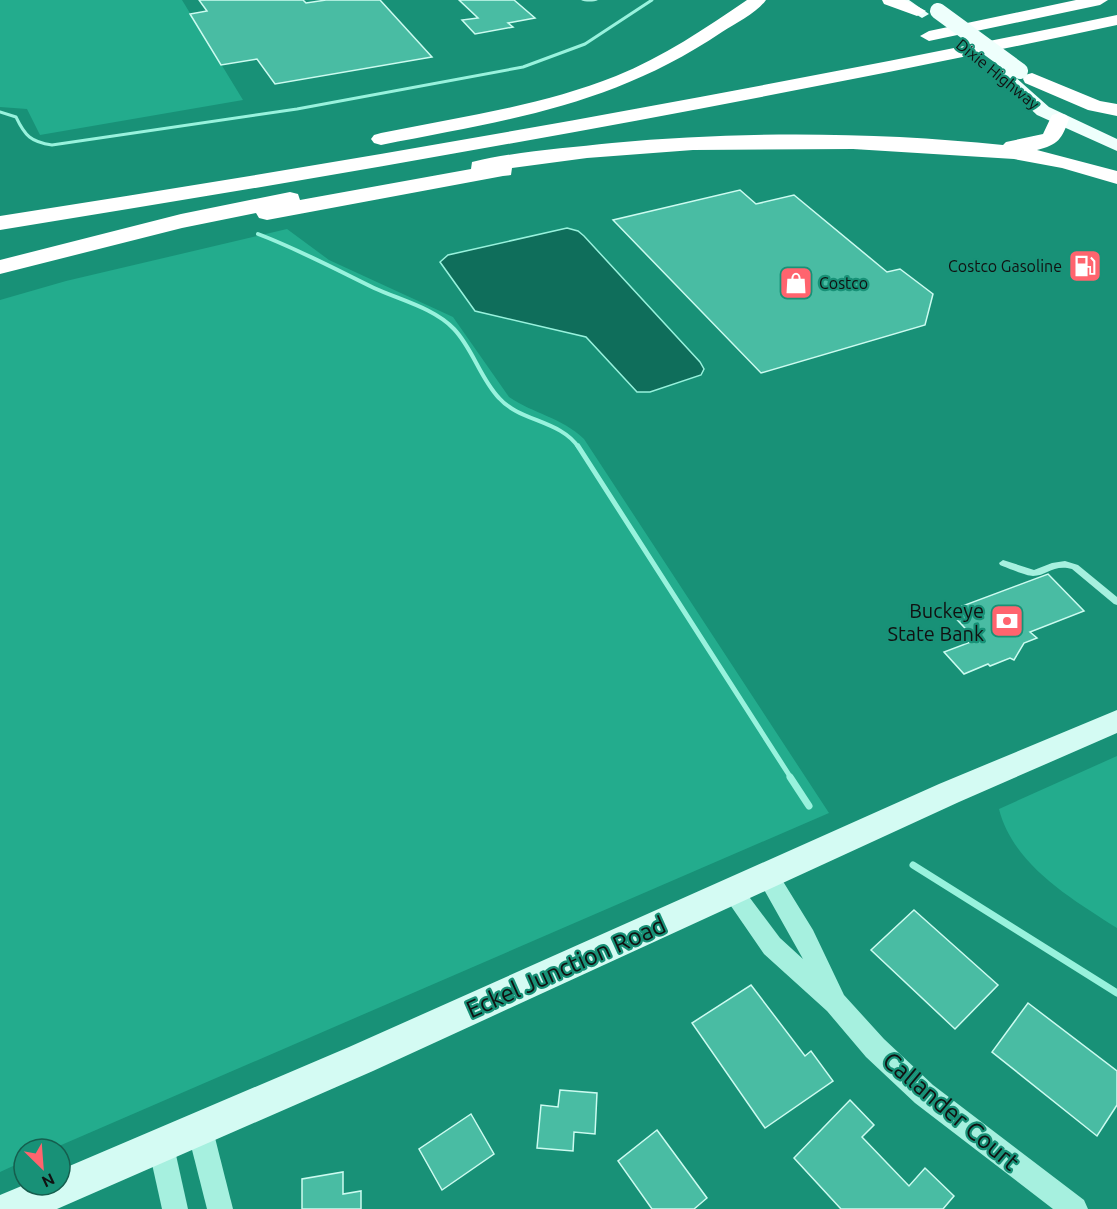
<svg xmlns="http://www.w3.org/2000/svg" width="1117" height="1209" viewBox="0 0 1117 1209" font-family="Ubuntu,sans-serif">
	<rect width="100%" height="100%" fill="#189177"/>
	<g fill="#23ac8d">
		<path d="M0 0H182L243 100 40 135 27 109 0 107Z"/>
		<path d="M287 229 329 260 453 317 509 397C534 414 561 417 584 439L829 813 52 1149H24V1161L0 1172V300L66 281Z"/>
		<path d="M1117 756V928C1072 899 1013 865 999 809Z"/>
	</g>
	<path fill="#0f6e5b" stroke="#98f2dd" stroke-width="1.5" d="M567 228 578 231 584 236 700 362 704 369 701 375 650 392H637L586 337 475 311 440 262 448 255Z"/>
	<g fill="none" stroke-linecap="round" stroke-linejoin="round">
		<path stroke="#98f2dd" stroke-width="3" d="M0 112 16 117C25 136 31 142 52 145L297 109 523 67 585 44 652 0"/>
		<path stroke="#98f2dd" stroke-width="4" d="M258 234C298 249 335 269 374 288 400 300 434 308 454 329 473 349 480 378 499 398 520 422 561 420 579 448"/>
		<path stroke="#98f2dd" stroke-width="5" d="M578 446 791 778"/>
		<g stroke="#98f2dd" stroke-width="7">
			<path d="M790 777 809 806"/>
			<path d="M913 865 1117 993"/>
		</g>
	</g>
	<g fill="#49bca3" stroke="#ccfbf0" stroke-width="1.5">
		<path d="M199 0H303L306 3 326 0H380L432 57 275 84 257 59 221 65 190 14 207 11Z"/>
		<path d="M459 0H514L535 18 508 23 513 27 475 34 462 20 478 18Z"/>
		<path d="M740 190 756 204 794 195 887 272 900 269 933 294 925 325 761 373 613 220Z"/>
		<path d="M1048 574 1084 611 1030 632 1037 638 1024 643 1014 660 1010 658 990 666 988 664 964 674 944 652 976 640 949 611Z"/>
		<path d="M914 910 998 985 955 1029 871 950Z"/>
		<path d="M751 985 805 1056 811 1051 833 1081 765 1128 692 1023Z"/>
		<path d="M1028 1003 1117 1071V1105L1097 1136 992 1052Z"/>
		<path d="M560 1090 597 1093 595 1134 574 1132 573 1151 537 1148 541 1105 558 1107Z"/>
		<path d="M850 1100 874 1125 862 1137 909 1186 925 1168 954 1196 943 1209H841L794 1158Z"/>
		<path d="M471 1114 494 1154 442 1190 419 1149Z"/>
		<path d="M657 1130 707 1198 694 1209H652L618 1161Z"/>
		<path d="M343 1172V1194L361 1191V1209H302V1179Z"/>
	</g>
	<g fill="none" stroke-linecap="round" stroke-linejoin="round">
		<g fill="#a6f0df" fill-rule="evenodd">
			<path d="M581 0H598C594 2 585 2 581 0Z"/>
			<path d="M1003 560 1034 570 1052 563 1065 561 1078 565 1117 597V605L1114 604 1072 569C1053 564 1047 576 1033 576 1026 576 1008 568 1000 565L999 563Z"/>
		</g>
		<g fill="#a6f0df" fill-rule="evenodd">
			<path d="M768 867 776 870 813 930 844 995 884 1039 933 1085 1084 1200 1088 1209H1053L915 1103 866 1057 827 1011 764 954 722 893 725 886 733 883 741 886 780 938 803 959 757 877 760 870Z"/>
			<path d="M200 1117 209 1121 213 1130 233 1209H207L187 1130 191 1121Z"/>
			<path d="M161 1133 170 1137 174 1146 188 1209H162L148 1146 152 1137Z"/>
		</g>
		<path fill="#d4fbf3" fill-rule="evenodd" d="M1117 710V733L959 802 373 1071 57 1209H0V1195L24 1185H60V1170L349 1047 939 784Z"/>
		<g fill="#eefffc" fill-rule="evenodd">
			<path d="M892 0H909L929 14 922 18Z"/>
			<path d="M1000 67 1006 69 1049 107 1117 139V151L1037 115 994 75 992 72Z"/>
		</g>
		<g fill="#fff" fill-rule="evenodd">
			<path d="M747 0H766C757 13 736 23 722 32 612 106 508 120 381 145L374 143 371 139 374 135 381 133C460 117 541 106 616 76 663 57 706 28 747 0Z"/>
			<path d="M882 0H905L926 11 917 16 884 4Z"/>
			<path d="M1076 0H1108L1100 5 929 41 920 36 929 31Z"/>
			<path d="M1117 15V25C746 104 374 170 0 230V216C374 158 746 92 1117 15Z"/>
			<path d="M1032 73 1100 101 1117 104V116L1088 110 1025 83 1023 79 1025 75Z"/>
			<path d="M1059 113 1066 115 1069 119C1062 139 1058 145 1037 150L1117 171V184L1062 168 1014 159 853 149 693 150 587 158 512 168 511 175 503 176 267 220 259 218 256 213 182 228 0 274V260L181 214 290 192 298 194 300 200 471 169 472 162C518 151 566 148 612 143 741 131 874 132 1003 145L1006 142 1043 134 1052 115Z"/>
		</g>
		<path stroke="#eefffc" stroke-width="16" d="M938 11 1020 71"/>
	</g>
	<defs>
		<symbol id="fuel-square" viewBox="-11 -11 22 22"><rect x="-9" y="-9" width="18" height="18" rx="4" fill="#ff646e" stroke="#189177"/><path d="M-5.5-6h7V0h2V4h1.3V-2.5L3-4.5l.8-.8L6-3V5H2.5V1h-1V6h-7ZM-4.2-4.7v3.2H.2V-4.7Z" fill="#fff"/></symbol>
		<symbol id="shop-square" viewBox="-11 -11 22 22"><rect x="-9" y="-9" width="18" height="18" rx="4" fill="#ff646e" stroke="#189177"/><path d="M-5-2.5h2.3a2.7 3.5 0 0 1 5.4 0H5L5.5 6h-11ZM-1.5-2.5h3a1.5 2.3 0 0 0-3 0Z" fill="#fff"/></symbol>
		<symbol id="bank-square" viewBox="-11 -11 22 22"><rect x="-9" y="-9" width="18" height="18" rx="4" fill="#ff646e" stroke="#189177"/><path d="M-6-4H6V4H-6ZM0-2.3a2.3 2.3 0 1 0 0 4.6a2.3 2.3 0 1 0 0-4.6Z" fill="#fff"/></symbol>
	</defs>
	<g fill-rule="evenodd">
		<use href="#fuel-square" x="1066" y="247" width="38" height="38"/>
		<use href="#shop-square" x="777" y="264" width="38" height="38"/>
		<use href="#bank-square" x="988" y="602" width="38" height="38"/>
	</g>
	<g text-anchor="middle" dominant-baseline="central" stroke-width="4.5" stroke-linejoin="round" paint-order="stroke">
		<g font-size="16" fill="#111" stroke="#189177">
			<text transform="translate(998 74) rotate(39)">Dixie Highway</text>
		</g>
		<g font-size="16" fill="#111" stroke="#189177" text-anchor="end">
			<text x="1062" y="266">Costco Gasoline</text>
			<text x="819" y="283" text-anchor="start">Costco</text>
		</g>
		<g font-size="20" fill="#111" stroke="#189177" text-anchor="end">
			<text x="984" y="610">Buckeye<tspan x="984" dy="23">State Bank</tspan></text>
		</g>
		<g font-size="24" fill="#111" stroke="#189177">
			<text transform="translate(566 967) rotate(-24)">Eckel Junction Road</text>
			<text transform="translate(951 1111) rotate(40)">Callander Court</text>
		</g>
	</g>
	<g transform="translate(42 1167) rotate(155)"><circle r="28" fill="#189177" stroke="#155e4e" stroke-width="1.5"/>
	<path d="M0-4.5L10 22L0 15L-10 22Z" fill="#ff646e"/>
	<text y="-9" font-size="16" font-weight="bold" text-anchor="middle" fill="#111111">N</text>
	</g>
</svg>
